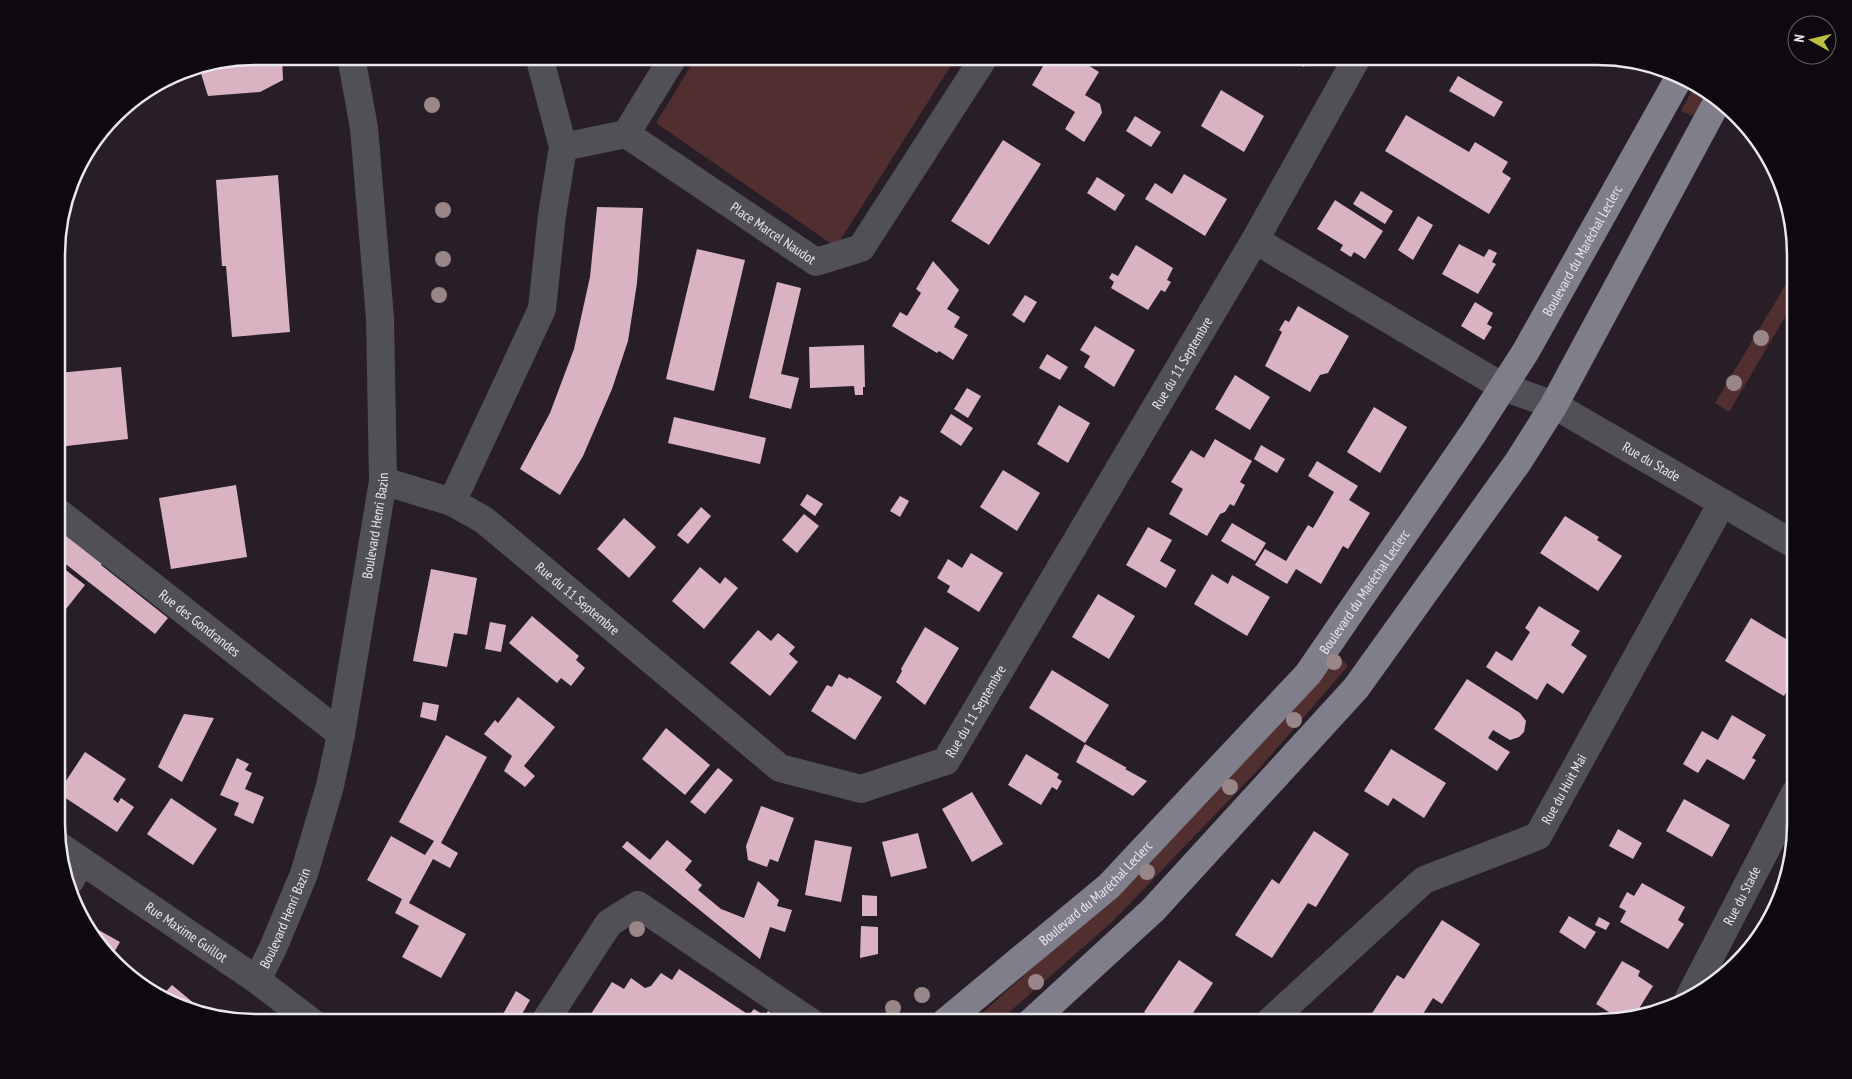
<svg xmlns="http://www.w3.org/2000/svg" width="1852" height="1079" viewBox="0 0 1852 1079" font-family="'PT Sans Narrow',sans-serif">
	<rect width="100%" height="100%" fill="#271e28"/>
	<g fill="#512f2e">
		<path d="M697 56H957L836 247 656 123Z"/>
		<path d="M1696 83 1706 92 1693 116 1681 111Z"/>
		<path d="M1795 269V300L1729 412 1715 403Z"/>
		<path d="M1336 654 1348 666 1258 770 1113 921 997 1023H971L1106 902Z"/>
	</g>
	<g fill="#dab3c2">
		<path d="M255 56H282L283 80 260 92 208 96 199 67Z"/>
		<path d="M576 56H606V57L578 64Z"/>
		<path d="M1049 56H1082L1080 60 1099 72 1085 95 1100 104 1102 113 1084 142 1065 129 1075 112 1032 85Z"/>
		<path d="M1172 56H1188L1184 63Z"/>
		<path d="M1288 56H1311L1304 67Z"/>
		<path d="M1458 76 1503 102 1494 117 1449 91Z"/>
		<path d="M1221 90 1264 116 1244 152 1201 126Z"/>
		<path d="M1406 115 1469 152 1475 142 1508 162 1502 172 1511 178 1489 214 1385 151Z"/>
		<path d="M1135 116 1161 132 1151 147 1126 131Z"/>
		<path d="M1003 140 1041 164 989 245 951 221Z"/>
		<path d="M1184 174 1227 199 1205 236 1145 199 1155 183 1172 194Z"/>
		<path d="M278 175 290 332 232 337 226 266H222L216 180Z"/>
		<path d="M1097 177 1125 195 1115 211 1087 193Z"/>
		<path d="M1361 191 1393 211 1385 224 1353 204Z"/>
		<path d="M1335 200 1383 231 1365 259 1354 252 1351 257 1340 250 1343 245 1317 229Z"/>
		<path d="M597 207 643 208 637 283 628 341 612 389 583 456 560 495 520 469 550 413 574 349 590 277Z"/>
		<path d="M1418 216 1433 225 1413 260 1398 250Z"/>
		<path d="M1459 244 1484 257 1489 249 1497 253 1492 262 1496 264 1478 294 1442 274Z"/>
		<path d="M1136 245 1173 268 1167 280 1171 282 1165 292 1161 290 1148 310 1111 288 1114 282 1109 278 1112 273 1118 276Z"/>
		<path d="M697 249 745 260 714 391 666 379Z"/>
		<path d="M933 261 959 290 947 309 960 317 954 327 968 335 953 360 939 351 937 353 892 326 900 312 907 316 921 293 916 289Z"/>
		<path d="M777 282 801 288 781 374 799 378 791 409 749 398Z"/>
		<path d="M1025 295 1037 302 1024 323 1012 315Z"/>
		<path d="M1475 302 1493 313 1487 324 1492 327 1484 340 1461 326Z"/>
		<path d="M1298 306 1349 336 1328 373 1320 375 1310 392 1265 366 1282 332 1279 330 1285 320 1289 322Z"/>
		<path d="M1095 326 1135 350 1114 387 1084 367 1090 356 1080 350Z"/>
		<path d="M864 345 865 387H863V395H855L854 386 810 388 809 347Z"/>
		<path d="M1047 354 1068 367 1060 380 1039 368Z"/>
		<path d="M121 367 128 439 58 447V373Z"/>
		<path d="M1235 375 1270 397 1250 430 1215 409Z"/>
		<path d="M967 388 981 396 968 418 954 409Z"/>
		<path d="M1059 405 1090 423 1068 463 1037 444Z"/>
		<path d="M1374 407 1407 427 1380 473 1347 452Z"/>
		<path d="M951 414 973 428 961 446 940 432Z"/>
		<path d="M674 417 766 438 760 464 668 443Z"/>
		<path d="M1215 439 1252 461 1240 482 1245 485 1234 506 1230 504 1225 512 1220 514 1207 536 1169 514 1183 489 1171 482 1191 450 1204 458Z"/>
		<path d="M1261 445 1285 459 1277 473 1254 459Z"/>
		<path d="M1317 461 1358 486 1349 500 1370 513 1348 549 1343 546 1321 584 1296 569 1287 584 1255 565 1265 549 1286 561 1308 525 1313 528 1334 492 1308 476Z"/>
		<path d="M1003 470 1040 493 1017 531 980 507Z"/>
		<path d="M236 485 247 557 171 569 159 498Z"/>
		<path d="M807 494 823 504 815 516 800 505Z"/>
		<path d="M900 496 909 501 900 517 890 511Z"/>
		<path d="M701 507 711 516 688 544 677 535Z"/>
		<path d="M804 514 819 526 797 553 782 540Z"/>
		<path d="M1565 516 1599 537 1597 540 1622 556 1598 591 1540 553Z"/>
		<path d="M624 518 656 547 629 578 597 549Z"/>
		<path d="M1232 523 1266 543 1255 561 1221 541Z"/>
		<path d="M58 524 105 560 101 565 168 618 155 634 58 558Z"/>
		<path d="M1148 527 1172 540 1160 561 1176 570 1166 588 1126 565Z"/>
		<path d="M971 553 1003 573 979 612 947 592 950 586 937 578 948 559 962 568Z"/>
		<path d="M58 564 85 585 66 609 58 603Z"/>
		<path d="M700 567 720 584 725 577 738 588 704 629 672 601Z"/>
		<path d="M431 569 477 578 467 635 454 633 447 667 413 661Z"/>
		<path d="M1212 574 1228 584 1232 575 1270 597 1247 636 1194 604Z"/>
		<path d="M1098 594 1135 616 1109 659 1072 637Z"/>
		<path d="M1539 606 1580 631 1571 645 1587 656 1563 694 1547 683 1537 700 1486 667 1496 651 1512 661 1530 632 1525 628Z"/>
		<path d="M532 616 579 656 576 660 585 668 571 686 561 678 557 683 509 643Z"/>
		<path d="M1751 618 1786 639 1790 634 1795 637V677L1784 696 1725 661Z"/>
		<path d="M490 622 506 625 501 652 485 649Z"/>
		<path d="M925 627 959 648 925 705 896 682 902 671 901 669Z"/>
		<path d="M758 630 771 641 778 633 795 647 789 654 798 662 770 696 730 663Z"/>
		<path d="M58 659 65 663 58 673Z"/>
		<path d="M1052 670 1109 705 1085 743 1029 708Z"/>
		<path d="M839 674 848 679 849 677 882 697 855 740 811 711 827 685 832 687Z"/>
		<path d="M1467 679 1520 713 1526 721 1524 732 1519 737 1510 740 1493 730 1488 738 1510 752 1497 771 1434 729Z"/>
		<path d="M518 697 555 727 524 766 535 776 525 787 504 771 512 756 484 734 495 720 498 723Z"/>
		<path d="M423 702 439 705 436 721 420 717Z"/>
		<path d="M184 714 214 718 182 782 158 767Z"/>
		<path d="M1732 715 1766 735 1752 758 1756 760 1744 780 1707 759 1698 773 1683 764 1702 731 1718 740Z"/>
		<path d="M666 728 710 765 685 795 642 759Z"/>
		<path d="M446 735 487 757 441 843 458 853 450 868 433 859 409 903 466 934 441 978 402 957 419 926 395 913 402 899 367 880 391 836 425 855 434 841 399 822Z"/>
		<path d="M1085 744 1127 768 1125 769 1147 781 1133 796 1076 762Z"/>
		<path d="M1391 749 1446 783 1424 818 1393 798 1388 806 1364 791Z"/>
		<path d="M85 752 126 779 113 799 118 803 121 798 134 807 117 832 58 793Z"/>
		<path d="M1026 754 1059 774 1057 778 1062 781 1057 790 1052 787 1041 805 1008 785Z"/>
		<path d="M237 758 249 764 245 770 252 773 245 789 264 797 253 824 234 815 239 803 220 795Z"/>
		<path d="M718 768 733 780 705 814 690 802Z"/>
		<path d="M972 792 1003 844 972 862 942 809Z"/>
		<path d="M171 798 217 829 193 865 147 834Z"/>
		<path d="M1684 799 1730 825 1712 857 1666 831Z"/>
		<path d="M761 806 794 818 778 862 770 859 767 867 748 860 746 846Z"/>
		<path d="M1618 829 1642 843 1633 859 1609 846Z"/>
		<path d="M1314 831 1349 854 1316 907 1308 903 1272 958 1235 935 1272 879 1279 884Z"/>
		<path d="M918 833 927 868 891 877 882 842Z"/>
		<path d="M667 840 692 861 685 870 702 885 698 890 721 909 744 918 758 881 779 900 777 906 792 910 785 932 770 927 760 959 622 847 627 841 650 860Z"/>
		<path d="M815 840 852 847 841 902 805 895Z"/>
		<path d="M1642 883 1685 907 1678 920 1684 924 1668 949 1620 922 1626 911 1619 907 1627 892 1634 896Z"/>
		<path d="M862 895 877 896V916H862Z"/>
		<path d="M1569 916 1596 932 1585 949 1559 932Z"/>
		<path d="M1599 917 1610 923 1606 930 1595 925Z"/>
		<path d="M1442 920 1480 944 1442 1004 1433 998 1418 1022H1376L1369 1018 1397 975 1404 979Z"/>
		<path d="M86 923 120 942 112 956 90 935Z"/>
		<path d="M861 926 878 927V954L860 958Z"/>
		<path d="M1179 960 1213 983 1187 1022H1161L1144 1012Z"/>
		<path d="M1622 961 1640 971 1638 976 1653 986 1635 1015 1620 1019 1596 1004Z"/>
		<path d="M679 969 749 1015 754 1009 765 1016 768 1011 785 1023H585L612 982 624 989 631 978 645 988 651 986 661 973 672 980Z"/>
		<path d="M172 985 207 1014 205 1016 160 998Z"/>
		<path d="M516 991 530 1000 517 1023H498Z"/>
	</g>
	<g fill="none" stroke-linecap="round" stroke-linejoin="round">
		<g stroke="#515057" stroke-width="28">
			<path id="s1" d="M674 56 626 134 816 262 861 248 985 56"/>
			<path d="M563 147 626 134"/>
			<path id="s2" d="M1255 240 1503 387 1554 405 1795 545"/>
			<path id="s3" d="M383 481 452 502 484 520 780 768 861 789 946 761 1255 240 1358 56"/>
			<path d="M452 502 542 309 552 215 563 147 539 56"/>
			<path id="s4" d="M58 512 341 734"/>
			<path id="s5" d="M58 845 257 980 313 1023"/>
			<path d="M70 881 81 861"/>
			<path id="s6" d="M257 980 273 948 304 874 330 786 341 734 383 481 380 318 364 128 351 56"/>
			<path id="s7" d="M1689 998 1795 793"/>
			<path id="s8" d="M1269 1022 1424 880 1538 836 1722 503"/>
			<path d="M544 1023 609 923 638 905 812 1023"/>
		</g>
		<g stroke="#807e8b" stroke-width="28">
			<path id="s9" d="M944 1023 1109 886 1308 674 1474 432 1526 351 1680 76"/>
			<path d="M1030 1023 1153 910 1356 688 1518 462 1554 405 1717 102"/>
		</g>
	</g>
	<g fill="#998689">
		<circle cx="432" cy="105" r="8"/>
		<circle cx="443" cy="210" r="8"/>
		<circle cx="443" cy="259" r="8"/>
		<circle cx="439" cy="295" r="8"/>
		<circle cx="1761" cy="338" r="8"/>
		<circle cx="1734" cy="383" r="8"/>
		<circle cx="1334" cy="662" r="8"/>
		<circle cx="1294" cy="720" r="8"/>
		<circle cx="1230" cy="787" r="8"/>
		<circle cx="1147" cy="872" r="8"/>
		<circle cx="637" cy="929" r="8"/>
		<circle cx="1036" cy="982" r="8"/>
		<circle cx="922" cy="995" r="8"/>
		<circle cx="893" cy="1008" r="8"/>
	</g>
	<g text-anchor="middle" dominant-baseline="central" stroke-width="5" stroke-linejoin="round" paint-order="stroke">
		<g font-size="14" fill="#ece6ed" stroke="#0e090e">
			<text stroke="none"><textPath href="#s1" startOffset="269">Place Marcel Naudot</textPath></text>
			<text stroke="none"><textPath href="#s9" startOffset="1010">Boulevard du Maréchal Leclerc</textPath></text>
			<text stroke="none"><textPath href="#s3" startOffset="1131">Rue du 11 Septembre</textPath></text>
			<text stroke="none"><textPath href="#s2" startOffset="455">Rue du Stade</textPath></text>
			<text stroke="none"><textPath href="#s6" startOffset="472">Boulevard Henri Bazin</textPath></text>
			<text stroke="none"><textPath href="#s9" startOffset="605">Boulevard du Maréchal Leclerc</textPath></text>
			<text stroke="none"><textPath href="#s3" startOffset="231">Rue du 11 Septembre</textPath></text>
			<text stroke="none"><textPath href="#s4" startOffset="180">Rue des Gondrandes</textPath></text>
			<text stroke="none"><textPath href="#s3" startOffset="726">Rue du 11 Septembre</textPath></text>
			<text stroke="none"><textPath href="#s8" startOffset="386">Rue du Huit Mai</textPath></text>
			<text stroke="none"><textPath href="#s9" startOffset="200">Boulevard du Maréchal Leclerc</textPath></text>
			<text stroke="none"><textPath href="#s7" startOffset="115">Rue du Stade</textPath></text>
			<text stroke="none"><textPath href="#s6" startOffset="68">Boulevard Henri Bazin</textPath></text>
			<text stroke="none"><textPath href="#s5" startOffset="155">Rue Maxime Guillot</textPath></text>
		</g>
	</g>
	<path d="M0 0H1852V1079H0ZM255 65H1597A190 190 0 0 1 1787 255V824A190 190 0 0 1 1597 1014H255A190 190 0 0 1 65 824V255A190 190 0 0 1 255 65Z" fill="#0e090e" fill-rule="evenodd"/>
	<path fill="none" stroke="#ece6ed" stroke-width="2.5" d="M255 65H1597A190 190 0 0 1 1787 255V824A190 190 0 0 1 1597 1014H255A190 190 0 0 1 65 824V255A190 190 0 0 1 255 65Z"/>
	<g transform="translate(1812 40) rotate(278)"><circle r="24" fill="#0e090e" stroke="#676167"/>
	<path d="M0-4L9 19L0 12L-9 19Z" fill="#bcbf44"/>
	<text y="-8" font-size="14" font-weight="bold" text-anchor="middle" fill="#ece6ed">N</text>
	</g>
</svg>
